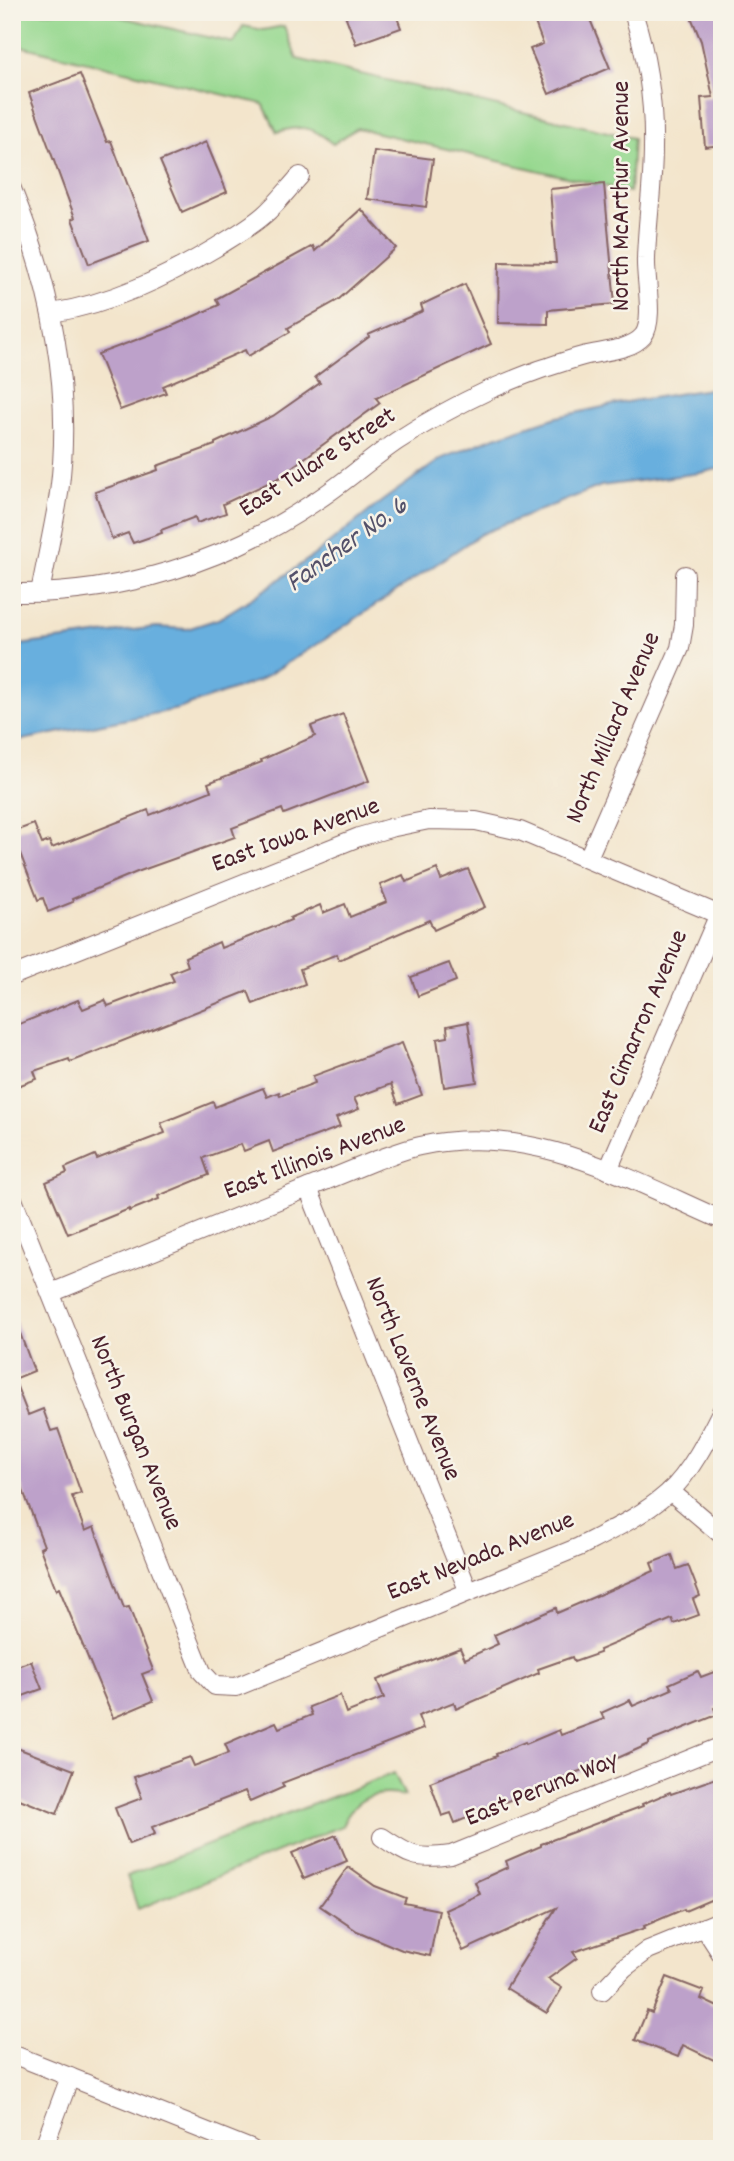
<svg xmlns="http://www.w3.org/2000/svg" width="734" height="2161" viewBox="0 0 734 2161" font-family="Dekko,sans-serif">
	<rect width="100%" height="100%" fill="#f7f3e8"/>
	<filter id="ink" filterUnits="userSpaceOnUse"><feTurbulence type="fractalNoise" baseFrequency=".0143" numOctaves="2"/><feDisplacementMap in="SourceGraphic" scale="14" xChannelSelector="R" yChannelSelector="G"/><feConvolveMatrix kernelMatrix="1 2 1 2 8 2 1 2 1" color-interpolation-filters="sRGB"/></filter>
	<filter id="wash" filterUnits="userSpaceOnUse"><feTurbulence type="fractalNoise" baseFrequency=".00686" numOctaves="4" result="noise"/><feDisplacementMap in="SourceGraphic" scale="28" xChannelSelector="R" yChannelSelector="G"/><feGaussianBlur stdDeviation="1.57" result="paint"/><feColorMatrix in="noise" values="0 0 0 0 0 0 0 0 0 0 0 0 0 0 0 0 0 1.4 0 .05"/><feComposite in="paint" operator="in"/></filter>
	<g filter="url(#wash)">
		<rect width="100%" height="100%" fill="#f3e5cc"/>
		<g fill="#96d88f" stroke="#707c5d" stroke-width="2">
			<path d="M12 12H99L234 43 243 26 263 30 284 26 297 59 633 138 630 192 357 128 333 144C312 126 303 125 277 132L263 104 12 44Z"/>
			<path d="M394 1773 405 1796C374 1790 355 1797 342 1826L138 1909 127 1876Z"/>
		</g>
		<path fill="#67afde" stroke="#586784" stroke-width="2" d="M722 387V468L700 473 601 486 481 534 324 640 258 681 178 709 12 742V646L156 627 187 629 218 619 254 597 317 553 382 501 441 459 492 438 557 417 626 402Z"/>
		<g id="blocks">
			<g fill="#bda1ca">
				<path d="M344 12H395L401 28 356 44Z"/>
				<path d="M531 12H587L610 68 549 94 530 49 543 44Z"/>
				<path d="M689 12H722V145L705 147 701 98 713 97 701 41Z"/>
				<path d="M80 74 107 142 111 141 149 241 89 264 72 219 75 218 29 93Z"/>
				<path d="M206 142 227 192 182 212 160 161Z"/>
				<path d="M374 151 433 159 426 207 367 199Z"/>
				<path d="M604 184 615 304 548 310V324L498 323 499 262 556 263 550 189Z"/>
				<path d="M361 209 396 248 338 300 288 328 290 332 248 356 245 350 163 386 166 393 120 410 98 354 168 328 219 305 216 299 269 270 313 246 315 251Z"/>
				<path d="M465 284 491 344 376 398 380 403 284 473 285 475 223 504 226 513 197 523 195 517 161 530 162 533 133 543 128 533 112 539 95 492 158 470 157 466 215 445V443L273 416 320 383 315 377 369 337 368 335 423 311 421 305Z"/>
				<path d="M343 714 369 781 284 814 282 809 232 828 235 837 137 872 72 899 73 902 48 912 43 898 38 900 12 832 34 824 42 844 49 841 52 848 148 810 150 815 211 791 208 783 262 762 261 760 315 736 311 726Z"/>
				<path d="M437 869 441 880 468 869 485 907 434 930 429 920 339 960 337 954 300 969 305 984 253 1004 248 991 70 1062 69 1059 34 1071 37 1079 12 1088V1027L78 1000 83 1009 105 1000 108 1006 174 981 170 973 188 966 185 957 219 942 221 948 291 920 290 918 320 905 323 913 345 904 350 917 387 902 380 885 403 875 406 882Z"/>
				<path d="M449 963 456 981 418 996 411 977Z"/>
				<path d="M468 1022 477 1082 444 1087 437 1039 448 1037 447 1026Z"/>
				<path d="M402 1043 422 1095 398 1104 391 1084 354 1098 359 1109 336 1118 340 1127 273 1152 269 1141 244 1151 241 1144 203 1158 209 1175 158 1196 159 1199 129 1211V1209L68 1234 46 1182 67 1173 65 1168 95 1155 97 1159 165 1133 161 1123 213 1102 215 1107 263 1088 267 1097 279 1092 280 1096 315 1083 313 1076Z"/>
				<path d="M14 1317 34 1371 14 1379 28 1415 43 1409 51 1431 58 1429 81 1493 72 1496 85 1531 94 1527 124 1608 129 1607 153 1670 142 1674 153 1701 113 1718 59 1588 56 1590 40 1548 44 1546 12 1461Z"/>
				<path d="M672 1555 677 1569 688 1565 700 1596 693 1599 699 1615 674 1624 672 1619 599 1650 600 1653 574 1662 572 1657 538 1669 539 1673 456 1709 454 1702 418 1716 423 1729 282 1783 284 1787 250 1802 245 1791 152 1827 155 1834 129 1844 115 1808 142 1798 134 1777 190 1757 194 1766 229 1753 225 1744 276 1722 279 1728 312 1715 309 1707 340 1695 346 1713 384 1698 377 1680 460 1648 465 1659 498 1644 494 1635 556 1608 557 1613 654 1571 651 1563Z"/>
				<path d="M31 1661 42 1689 12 1700V1668Z"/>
				<path d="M722 1669V1705L714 1708 717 1715 649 1742V1744L620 1757 577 1772 455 1823 451 1813 442 1816 430 1782 497 1756 496 1754 525 1742 526 1744 559 1730 561 1735 604 1719 601 1713 630 1700 633 1706 672 1689 669 1684 698 1671 701 1677Z"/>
				<path d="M12 1746 74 1770 57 1814 12 1796Z"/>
				<path d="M722 1776V1895L685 1911 684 1909 644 1926 645 1928 573 1952 577 1958 548 1979 562 1988 547 2013 506 1988 556 1908 463 1951 445 1910 480 1894 475 1882 508 1867 506 1861 541 1846V1844L643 1806 642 1804 670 1792 671 1794Z"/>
				<path d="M336 1835 347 1861 304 1879 292 1853Z"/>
				<path d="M348 1867 375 1886 406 1898 404 1903 439 1910 430 1956 402 1950 357 1931 320 1906Z"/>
				<path d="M667 1977 704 1991 701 1999 722 2009V2064L683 2045 678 2057 635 2040 647 2011 652 2013Z"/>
			</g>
		</g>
	</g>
	<g filter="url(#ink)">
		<use href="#blocks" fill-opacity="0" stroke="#856463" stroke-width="2"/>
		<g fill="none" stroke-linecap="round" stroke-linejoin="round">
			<defs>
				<g id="minor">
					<path d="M12 189C51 286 73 389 59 493 54 527 46 560 40 593"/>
					<path d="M52 313C112 303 163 279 215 248 231 238 249 228 264 215 277 204 288 189 300 176"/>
					<path d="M12 593C120 595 227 562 316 501 344 483 369 460 397 441 426 422 457 405 489 390 508 382 528 373 548 367 560 363 572 359 583 356 601 351 630 351 643 336 655 321 645 278 646 259 647 222 653 185 653 148 654 102 647 56 633 12"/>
					<path d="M588 858 680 648 684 625 685 575"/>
					<path d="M12 976 359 837 390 828 429 820 476 821 520 831 722 916"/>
					<path d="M608 1170 719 914"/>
					<path d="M308 1188 468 1590"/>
					<path d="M12 1197 202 1672 215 1686 236 1687 579 1547C610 1531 642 1516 668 1493 690 1474 709 1436 722 1410"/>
					<path d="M51 1293 374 1161C389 1156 405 1149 420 1146 531 1122 624 1177 722 1220"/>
					<path d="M670 1491 722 1535"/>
					<path d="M382 1837C410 1856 416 1860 451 1855L722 1746"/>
					<path d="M704 1927 722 1955"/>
					<path d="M602 1991 624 1968 648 1950 722 1920"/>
					<path d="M12 2054 251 2149"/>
					<path d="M43 2149 70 2077"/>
				</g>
			</defs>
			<use href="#minor" stroke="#856463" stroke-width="20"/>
			<use href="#minor" stroke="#fff" stroke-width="18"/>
		</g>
	</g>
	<g text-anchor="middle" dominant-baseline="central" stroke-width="5" stroke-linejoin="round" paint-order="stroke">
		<g font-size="26" fill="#4a1f2b" stroke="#f7f3e8">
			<text transform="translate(622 196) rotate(-90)">North McArthur Avenue</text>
			<text transform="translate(318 463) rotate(-33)">East Tulare Street</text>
			<text transform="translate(614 728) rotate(-67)">North Millard Avenue</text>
			<text transform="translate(296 836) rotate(-20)">East Iowa Avenue</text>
			<text transform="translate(639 1032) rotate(-67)">East Cimarron Avenue</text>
			<text transform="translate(315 1159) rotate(-21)">East Illinois Avenue</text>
			<text transform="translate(412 1379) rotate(68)">North Laverne Avenue</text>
			<text transform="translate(135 1433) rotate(68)">North Burgan Avenue</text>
			<text transform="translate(481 1557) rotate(-22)">East Nevada Avenue</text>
			<text transform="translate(542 1790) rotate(-22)">East Peruna Way</text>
		</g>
		<g font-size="28" font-style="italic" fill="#54516a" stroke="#f7f3e8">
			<text transform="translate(348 546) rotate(-36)">Fancher No. 6</text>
		</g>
	</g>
	<rect width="734" height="2161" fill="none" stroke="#f7f3e8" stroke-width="42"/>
</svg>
